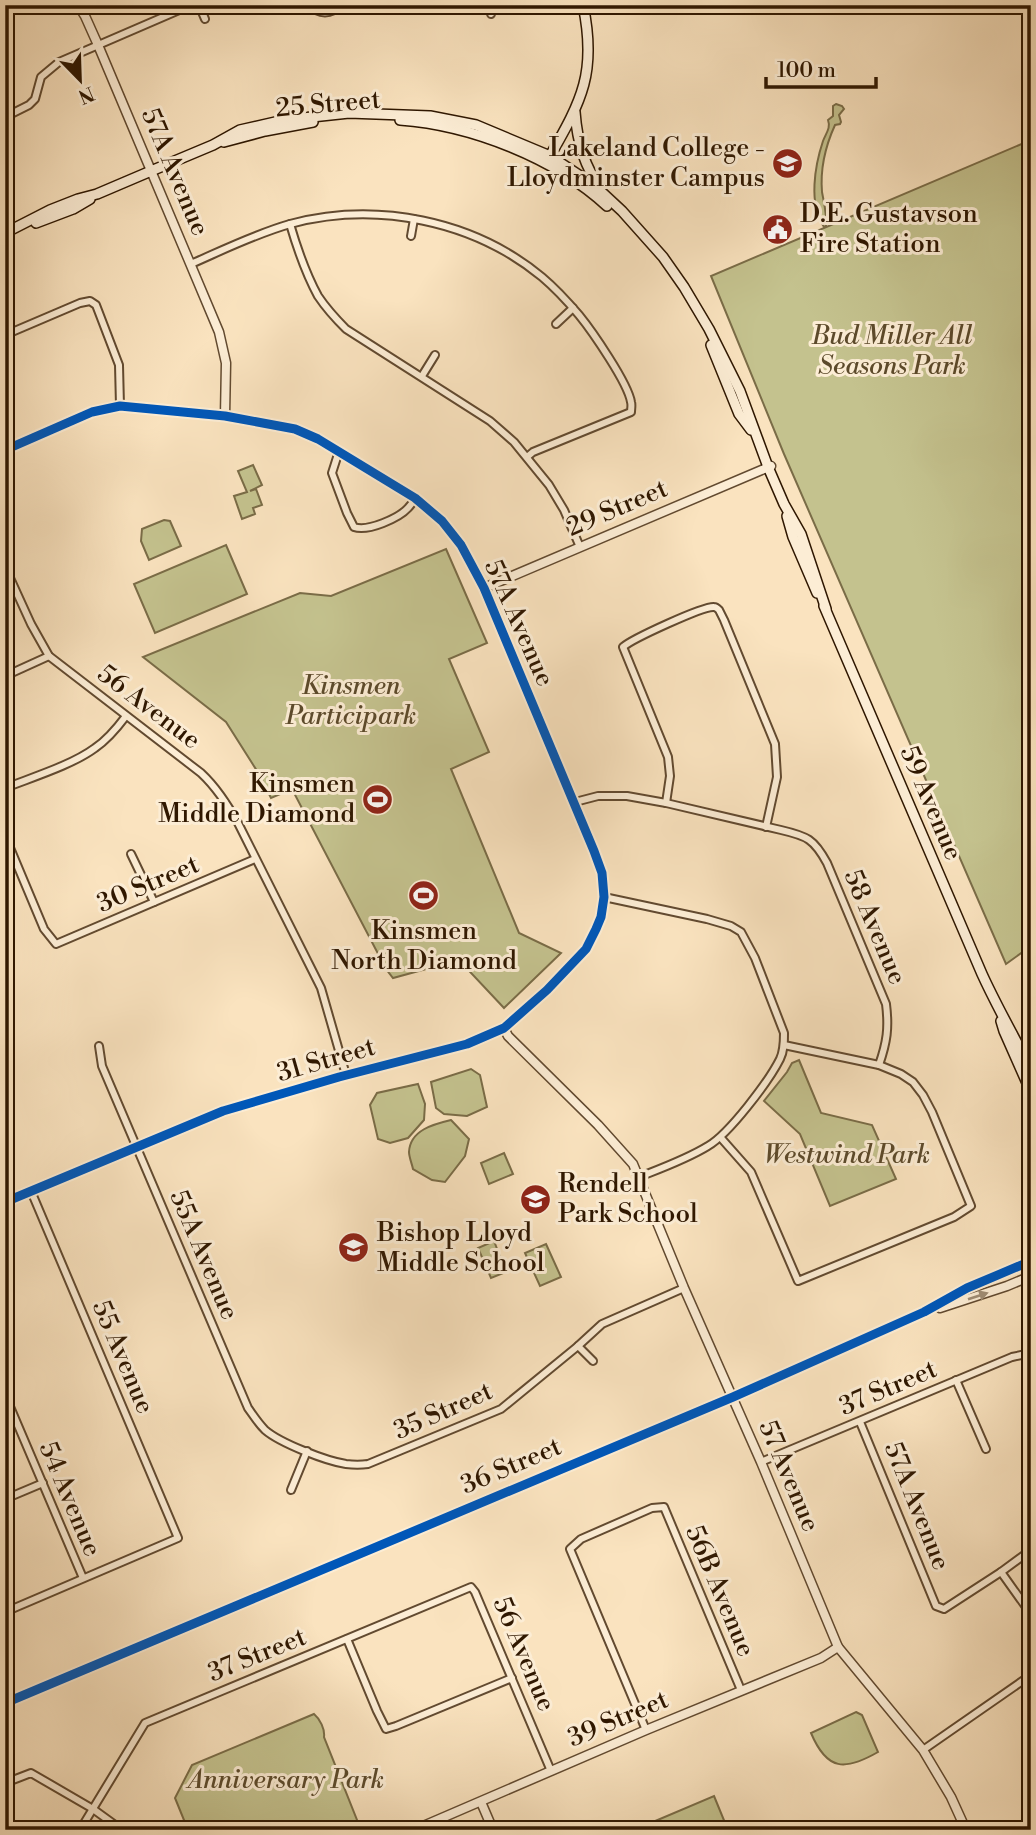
<svg xmlns="http://www.w3.org/2000/svg" width="1036" height="1835" viewBox="0 0 1036 1835" font-family="'Libre Bodoni',serif">
	<rect width="100%" height="100%" fill="#fae3bf"/>
	<filter id="stains"><feTurbulence type="fractalNoise" baseFrequency=".00286" numOctaves="4"/><feColorMatrix values="0 0 0 0 .2 0 0 0 0 .09 0 0 0 0 .02 0 0 0 .5 -.17"/></filter>
	<radialGradient id="worn" r=".72"><stop offset=".6" stop-color="#630" stop-opacity="0"/><stop offset="1" stop-color="#630" stop-opacity=".3"/></radialGradient>
	<g fill="#c4c28e" stroke="#7a6c47" stroke-width="2">
		<path d="M836 104 842 106 844 109 839 115 841 122 840 124 835 125C825 147 820 168 822 192 824 203 827 214 826 226L824 227C808 204 815 165 823 141 826 133 831 128 828 120L833 116V106Z"/>
		<path d="M1031 140V946L1006 964 784 454 711 276Z"/>
		<path d="M253 465 262 485 250 491 256 489 262 505 253 508 255 514 242 519 234 496 247 492 238 471Z"/>
		<path d="M164 520 170 521 181 546 149 560 141 541 142 529Z"/>
		<path d="M226 545 247 594 155 633 134 584Z"/>
		<path d="M446 549 487 643 449 659 489 752 451 769 519 933 561 953 504 1008 459 960 393 978 386 969 292 789 271 798 259 774 226 722 143 657 300 593 331 596Z"/>
		<path d="M799 1060 821 1113 872 1125 896 1179 830 1206 800 1134 764 1101 787 1072 792 1063Z"/>
		<path d="M471 1069 480 1075 487 1107 467 1116 444 1114 436 1108 431 1082Z"/>
		<path d="M418 1084 425 1104 424 1120 408 1138 390 1143 378 1139 370 1105 377 1093Z"/>
		<path d="M451 1120 469 1139 465 1156 445 1182 432 1180 413 1169C412 1164 409 1157 409 1152 410 1130 434 1124 451 1120Z"/>
		<path d="M504 1153 513 1174 489 1184 481 1163Z"/>
		<path d="M494 1241 506 1272 491 1278 478 1248Z"/>
		<path d="M546 1244 561 1277 540 1286 525 1253Z"/>
		<path d="M856 1712 862 1715 878 1752C845 1771 827 1771 811 1733Z"/>
		<path d="M314 1714C320 1719 325 1729 324 1737L361 1830H188L175 1798 192 1765Z"/>
		<path d="M714 1796 728 1830H634Z"/>
	</g>
	<g fill="none" stroke-linecap="round" stroke-linejoin="round">
		<defs>
			<g id="minor">
				<path d="M199 5 205 19"/>
				<path d="M311 5C318 15 332 15 339 5"/>
				<path d="M385 5 418 10 427 5"/>
				<path d="M489 5 491 14"/>
				<path d="M5 117 29 105 35 99 41 77 59 62 191 5"/>
				<path d="M290 224C297 248 306 274 318 296 326 308 336 319 346 329L490 421 514 442 549 485 564 510 580 547"/>
				<path d="M411 236 414 219"/>
				<path d="M191 264C223 250 255 234 290 224 376 201 473 220 542 277 555 288 568 302 579 315 592 331 628 383 631 402 632 405 631 409 631 412L533 452 527 457"/>
				<path d="M556 324 573 308"/>
				<path d="M5 335 80 303 90 301 96 305 119 365 120 406"/>
				<path d="M422 376 435 355"/>
				<path d="M339 451 332 473 347 513 354 527C368 532 399 518 408 508 410 506 414 500 415 498"/>
				<path d="M5 567 31 624 49 656 201 773C216 787 226 803 237 821L321 988 346 1075"/>
				<path d="M5 676 49 656"/>
				<path d="M5 788C33 777 72 765 95 748 107 740 117 728 126 716"/>
				<path d="M575 802 598 796H627L666 803 781 830C807 836 814 839 827 863L886 1004C889 1028 887 1042 879 1065"/>
				<path d="M666 803 670 776 668 757 623 647C632 639 703 606 714 607 716 607 718 609 719 610L724 620 775 744 777 777 766 827"/>
				<path d="M5 836 44 929 56 944 255 859"/>
				<path d="M131 854 154 902"/>
				<path d="M604 897 707 919 731 926 741 932 755 958 784 1033C784 1042 784 1051 780 1059 769 1081 729 1134 708 1146 687 1159 662 1168 639 1177"/>
				<path d="M99 1046 102 1066 248 1408C253 1415 258 1423 265 1430 280 1443 326 1461 346 1464 354 1465 361 1465 368 1464L501 1409 578 1346 602 1324 684 1288"/>
				<path d="M721 1138 751 1172 798 1281 954 1217 971 1206 932 1112 923 1095 913 1082 901 1074 879 1065 784 1045"/>
				<path d="M578 1346 593 1361"/>
				<path d="M956 1380 986 1449"/>
				<path d="M5 1395 83 1578"/>
				<path d="M860 1422 936 1606 944 1609 1001 1572 1031 1550"/>
				<path d="M761 1462 1012 1357 1031 1353"/>
				<path d="M291 1490 307 1451"/>
				<path d="M5 1499 43 1483"/>
				<path d="M1001 1572 1031 1614"/>
				<path d="M5 1612 178 1538 31 1191"/>
				<path d="M347 1639 377 1711 386 1729 396 1726 512 1678"/>
				<path d="M646 1730 570 1549 581 1539 652 1508 664 1507 741 1690"/>
				<path d="M923 1750 1031 1675"/>
				<path d="M5 1783 31 1773 93 1809 122 1830"/>
				<path d="M80 1830 145 1723 471 1587 475 1592 551 1771"/>
			</g>
			<g id="tertiary">
				<path d="M78 5 85 16 98 45 219 332 226 363 225 416"/>
				<path d="M5 450 92 412 120 406 225 416 295 429 318 439 415 498 442 521 461 545 484 588 594 851 602 873 604 897 601 917 596 929 586 949 547 990 504 1028 467 1044 339 1077 223 1111 5 1202"/>
				<path d="M484 588 771 466"/>
				<path d="M504 1028 508 1036 598 1125 633 1164 684 1288 761 1462 838 1647 923 1750 951 1797 966 1830"/>
				<path d="M940 1308 1007 1286 1031 1276"/>
				<path d="M5 1703 733 1397 924 1312 967 1288 1031 1261"/>
				<path d="M481 1802 493 1830"/>
				<path d="M414 1830 646 1730 821 1658 838 1647"/>
			</g>
			<g id="secondary">
				<path d="M575 112C577 139 583 165 600 187"/>
				<path d="M400 120C471 125 555 158 607 206"/>
				<path d="M224 142 265 131 313 122"/>
				<path d="M550 156C582 100 597 72 583 5"/>
				<path d="M36 223 73 209 90 199"/>
				<path d="M5 233 50 210 78 199 97 194 151 171 213 145 240 130 284 120 349 113 430 116 476 125 550 156 594 185 622 211 663 257 684 287 709 329 740 391 768 467 784 504 801 534 826 609"/>
				<path d="M711 345 739 414 751 430"/>
				<path d="M787 516 793 537 817 593"/>
				<path d="M824 606 982 974C997 1007 1015 1038 1031 1070"/>
				<path d="M1001 1021 1004 1031 1031 1092"/>
			</g>
		</defs>
		<use href="#minor" stroke="#624a30" stroke-width="10"/>
		<use href="#tertiary" stroke="#624a30" stroke-width="11"/>
		<use href="#secondary" stroke="#2f1700" stroke-width="12"/>
		<use href="#minor" stroke="#fcedd5" stroke-width="6"/>
		<use href="#tertiary" stroke="#fcedd5" stroke-width="8"/>
		<use href="#secondary" stroke="#fcedd5" stroke-width="9"/>
		<defs>
			<g id="cycleway">
				<path d="M5 450 92 412 120 406 225 416 295 429 318 439 415 498 442 521 461 545 484 588 594 851 602 873 604 897 601 917 596 929 586 949 547 990 504 1028 467 1044 339 1077 223 1111 5 1202"/>
				<path d="M5 1703 733 1397 924 1312 967 1288 1031 1261"/>
			</g>
		</defs>
		<use href="#cycleway" stroke="#fcedd5" stroke-width="13"/>
		<use href="#cycleway" stroke="#0057b8" stroke-width="9"/>
	</g>
	<defs><path id="oneway-solid" d="M-6-.8H1V-3.2L6.5 0L1 3.2V.8H-6Z" transform="scale(1.75)"/></defs>
	<use fill="#a08d75" href="#oneway-solid" transform="translate(978 1296) rotate(-18)"/>
	<defs>
		<symbol id="university-disc" viewBox="-11 -11 22 22"><circle r="9.5" fill="#8f2418" stroke="#fcedd5"/><path d="M0-5L7-2L0 1L-7-2ZM-4 1L0 2.5L4 1V4Q0 6-4 4Z" fill="#fff"/></symbol>
		<symbol id="civic-disc" viewBox="-11 -11 22 22"><circle r="9.5" fill="#8f2418" stroke="#fcedd5"/><path d="M-.6-6.5H3V-4.5H.6V-3L4-1V1h2V6H-6V1h2V-1L-.6-3ZM-1.2 2.5V6h2.4V2.5Z" fill="#fff"/></symbol>
		<symbol id="stadium-disc" viewBox="-11 -11 22 22"><circle r="9.5" fill="#8f2418" stroke="#fcedd5"/><path d="M0-5a6.5 5 0 1 0 0 10a6.5 5 0 1 0 0-10ZM-3.5-1.8h7v3.6h-7Z" fill="#fff"/></symbol>
		<symbol id="school-disc" viewBox="-11 -11 22 22"><circle r="9.5" fill="#8f2418" stroke="#fcedd5"/><path d="M0-5L7-2L0 1L-7-2ZM-4 1L0 2.5L4 1V4Q0 6-4 4Z" fill="#fff"/></symbol>
	</defs>
	<g fill-rule="evenodd">
		<use href="#university-disc" x="770" y="146" width="35" height="35"/>
		<use href="#civic-disc" x="760" y="212" width="35" height="35"/>
		<use href="#stadium-disc" x="360" y="782" width="35" height="35"/>
		<use href="#stadium-disc" x="406" y="878" width="35" height="35"/>
		<use href="#school-disc" x="518" y="1182" width="35" height="35"/>
		<use href="#school-disc" x="336" y="1230" width="35" height="35"/>
	</g>
	<g text-anchor="middle" dominant-baseline="central" stroke-width="6" stroke-linejoin="round" paint-order="stroke">
		<g font-size="26" fill="#2f1700" stroke="#fcedd5">
			<text transform="translate(328 104) rotate(-5)">25 Street</text>
			<text transform="translate(175 172) rotate(67)">57A Avenue</text>
			<text transform="translate(617 508) rotate(-23)">29 Street</text>
			<text transform="translate(519 623) rotate(66)">57A Avenue</text>
			<text transform="translate(149 707) rotate(37)">56 Avenue</text>
			<text transform="translate(931 803) rotate(67)">59 Avenue</text>
			<text transform="translate(148 884) rotate(-23)">30 Street</text>
			<text transform="translate(875 927) rotate(67)">58 Avenue</text>
			<text transform="translate(326 1060) rotate(-16)">31 Street</text>
			<text transform="translate(204 1255) rotate(67)">55A Avenue</text>
			<text transform="translate(123 1357) rotate(67)">55 Avenue</text>
			<text transform="translate(888 1388) rotate(-23)">37 Street</text>
			<text transform="translate(443 1411) rotate(-24)">35 Street</text>
			<text transform="translate(511 1466) rotate(-23)">36 Street</text>
			<text transform="translate(789 1476) rotate(67)">57 Avenue</text>
			<text transform="translate(70 1499) rotate(67)">54 Avenue</text>
			<text transform="translate(917 1506) rotate(68)">57A Avenue</text>
			<text transform="translate(720 1591) rotate(67)">56B Avenue</text>
			<text transform="translate(524 1654) rotate(67)">56 Avenue</text>
			<text transform="translate(257 1655) rotate(-22)">37 Street</text>
			<text transform="translate(618 1719) rotate(-23)">39 Street</text>
		</g>
		<g font-size="26" fill="#2f1700" stroke="#fcedd5" text-anchor="start">
			<text x="765" y="148" text-anchor="end">Lakeland College -<tspan x="765" dy="30">Lloydminster Campus</tspan></text>
			<text x="800" y="214">D.E. Gustavson<tspan x="800" dy="30">Fire Station</tspan></text>
			<text x="355" y="784" text-anchor="end">Kinsmen<tspan x="355" dy="30">Middle Diamond</tspan></text>
			<text x="424" y="931" text-anchor="middle">Kinsmen<tspan x="424" dy="30">North Diamond</tspan></text>
			<text x="558" y="1184">Rendell<tspan x="558" dy="30">Park School</tspan></text>
			<text x="377" y="1233">Bishop Lloyd<tspan x="377" dy="30">Middle School</tspan></text>
		</g>
		<g font-size="26" font-style="italic" fill="#5c4a2b" stroke="#fcedd5">
			<text x="892" y="336">Bud Miller All<tspan x="892" dy="30">Seasons Park</tspan></text>
			<text x="351" y="686">Kinsmen<tspan x="351" dy="30">Participark</tspan></text>
			<text x="847" y="1155">Westwind Park</text>
			<text x="286" y="1780">Anniversary Park</text>
		</g>
	</g>
	<rect width="1036" height="1835" fill="none" stroke="#fae3bf" stroke-width="28"/>
	<rect x="7" y="7" width="1022" height="1821" fill="none" stroke="#2f1700" stroke-width="3.5"/>
	<rect x="14" y="14" width="1008" height="1807" fill="none" stroke="#2f1700" stroke-width="2"/>
	<g transform="translate(80 80) rotate(157)" stroke="#fcedd5" stroke-width="5" paint-order="stroke">
	<path d="M0-5L12 26L0 18L-12 26Z" fill="#2f1700"/>
	<text y="-10" font-size="19" font-weight="bold" text-anchor="middle" fill="#2f1700">N</text>
	</g>
	<path d="M766 77v10h110v-10" fill="none" stroke="#2f1700" stroke-width="3.5"/>
	<text x="777" y="77" font-size="21" fill="#2f1700" stroke="#fcedd5" stroke-width="5" paint-order="stroke">100 m</text>
	<rect width="100%" height="100%" filter="url(#stains)"/>
	<rect width="100%" height="100%" fill="url(#worn)"/>
</svg>
